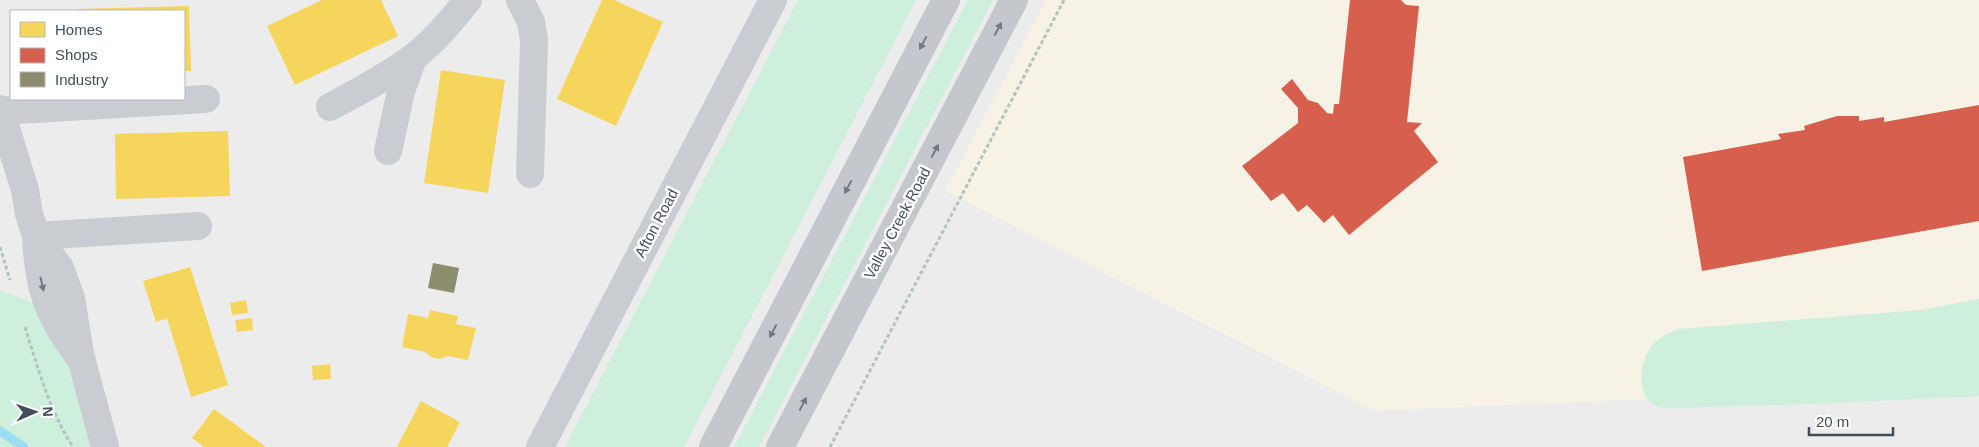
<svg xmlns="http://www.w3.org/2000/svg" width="1979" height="447" viewBox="0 0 1979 447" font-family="Helvetica,sans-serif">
	<rect width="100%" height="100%" fill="#edecec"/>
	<path fill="#f6f2e5" d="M1046 0H1979V385L1374 411 945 191Z"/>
	<g fill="#cdefdc">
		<path d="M798 0H916L684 447H565Z"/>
		<path d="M968 0H993L759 447H734Z"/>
		<path d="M0 290 49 309 105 447H0Z"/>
		<path d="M1979 299V396L1811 404 1672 408C1665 408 1658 407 1653 404 1634 391 1641 358 1654 343 1661 336 1669 333 1678 329L1920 310Z"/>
	</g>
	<g fill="#f6d55c">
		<path d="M322 0H381L398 36 295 85 267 26Z"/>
		<path d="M602 0H614L663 22 616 126 557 99Z"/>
		<path d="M189 6 191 71H184V11H76V9Z"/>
		<path d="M441 70 505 80 488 193 424 183Z"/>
		<path d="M228 131 230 196 116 199 115 134Z"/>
		<path d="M190 267 228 385 191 397 167 318 156 322 143 281Z"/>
		<path d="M246 300 248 313 232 315 230 303Z"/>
		<path d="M430 310 458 316 456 324 476 328 468 360 448 356 439 359 431 357 425 352 402 347 408 314 428 318Z"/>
		<path d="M252 318 253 330 237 332 235 320Z"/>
		<path d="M330 364 331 379 313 380 312 366Z"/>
		<path d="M421 401 460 422 447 447H397Z"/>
		<path d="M214 409 266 447H204L192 438Z"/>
	</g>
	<g fill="#d6604d">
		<path d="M1350 0H1401L1406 5 1419 6 1407 122 1422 123 1414 131 1438 162 1349 235 1333 215 1324 223 1307 205 1298 212 1283 193 1271 201 1242 166 1298 123V108L1281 89 1292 79 1308 100 1318 103 1327 113 1333 114 1334 104H1339Z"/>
		<path d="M1979 105V221L1702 271 1683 157 1781 139 1778 134 1805 130 1804 126 1837 116H1859V121L1884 117V122Z"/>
	</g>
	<path fill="#8c8c6e" d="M433 263 459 268 454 293 428 288Z"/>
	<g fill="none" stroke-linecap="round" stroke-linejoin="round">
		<path stroke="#9dddf2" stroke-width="9" d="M0 431 24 447"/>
		<g stroke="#b4c3bf" stroke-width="3" stroke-dasharray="4 2.5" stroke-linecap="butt">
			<path d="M0 247 10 280"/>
			<path d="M25 327C38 368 49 410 73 447"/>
			<path d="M830 447 1064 0"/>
		</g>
		<g stroke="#c9cdd1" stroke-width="28">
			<path d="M520 0 531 22 534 40 530 174"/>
			<path d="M330 107C357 92 386 78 411 59 433 43 451 21 468 0"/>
			<path d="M0 109 25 190 29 214 36 236 60 268 71 298 80 354 105 447"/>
			<path d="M0 111 206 99"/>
			<path d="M388 151 401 91 413 58"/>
			<path d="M36 236 198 226"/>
			<path d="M36 236C38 286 47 314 77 354"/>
			<path d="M540 447 773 0"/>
		</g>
		<g stroke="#c4c8cd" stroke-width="28">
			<path d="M713 447 946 0"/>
			<path d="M780 447 1014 0"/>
		</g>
	</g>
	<defs><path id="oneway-solid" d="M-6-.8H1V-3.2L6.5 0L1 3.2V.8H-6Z" transform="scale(1.25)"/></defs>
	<g fill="#707982">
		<use href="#oneway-solid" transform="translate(998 29) rotate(-62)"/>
		<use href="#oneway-solid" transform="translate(923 43) rotate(118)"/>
		<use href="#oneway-solid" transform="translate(935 151) rotate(-62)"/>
		<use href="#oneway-solid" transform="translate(848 187) rotate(118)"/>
		<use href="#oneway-solid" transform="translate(773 331) rotate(118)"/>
		<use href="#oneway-solid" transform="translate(803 404) rotate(-62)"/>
	</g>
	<use fill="#717a84" href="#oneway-solid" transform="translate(42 284) rotate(77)"/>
	<g text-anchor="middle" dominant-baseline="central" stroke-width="5" stroke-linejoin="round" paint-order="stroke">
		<g font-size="15" fill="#424e5a" stroke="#fff">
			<text transform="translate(656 223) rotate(-62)">Afton Road</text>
			<text transform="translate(897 223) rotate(-62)">Valley Creek Road</text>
		</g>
	</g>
	<rect x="10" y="10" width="175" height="90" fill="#ffffff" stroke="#b3b8bd"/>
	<rect x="20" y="22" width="25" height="15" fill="#f6d55c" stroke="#b3b8bd"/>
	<text x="55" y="35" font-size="15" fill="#424e5a">Homes</text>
	<rect x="20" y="48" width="25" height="15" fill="#d6604d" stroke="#b3b8bd"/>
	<text x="55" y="60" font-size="15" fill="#424e5a">Shops</text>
	<rect x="20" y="72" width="25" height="15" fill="#8c8c6e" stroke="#b3b8bd"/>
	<text x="55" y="85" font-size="15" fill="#424e5a">Industry</text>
	<g transform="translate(35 412) rotate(88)" stroke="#ffffff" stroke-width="4" paint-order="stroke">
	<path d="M0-4L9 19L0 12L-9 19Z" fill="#424e5a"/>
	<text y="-8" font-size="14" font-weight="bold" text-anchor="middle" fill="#424e5a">N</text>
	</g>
	<path d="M1809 427v8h84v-8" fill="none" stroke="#424e5a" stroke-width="2.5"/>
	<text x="1816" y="427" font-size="15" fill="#424e5a" stroke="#ffffff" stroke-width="4" paint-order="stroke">20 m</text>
</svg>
